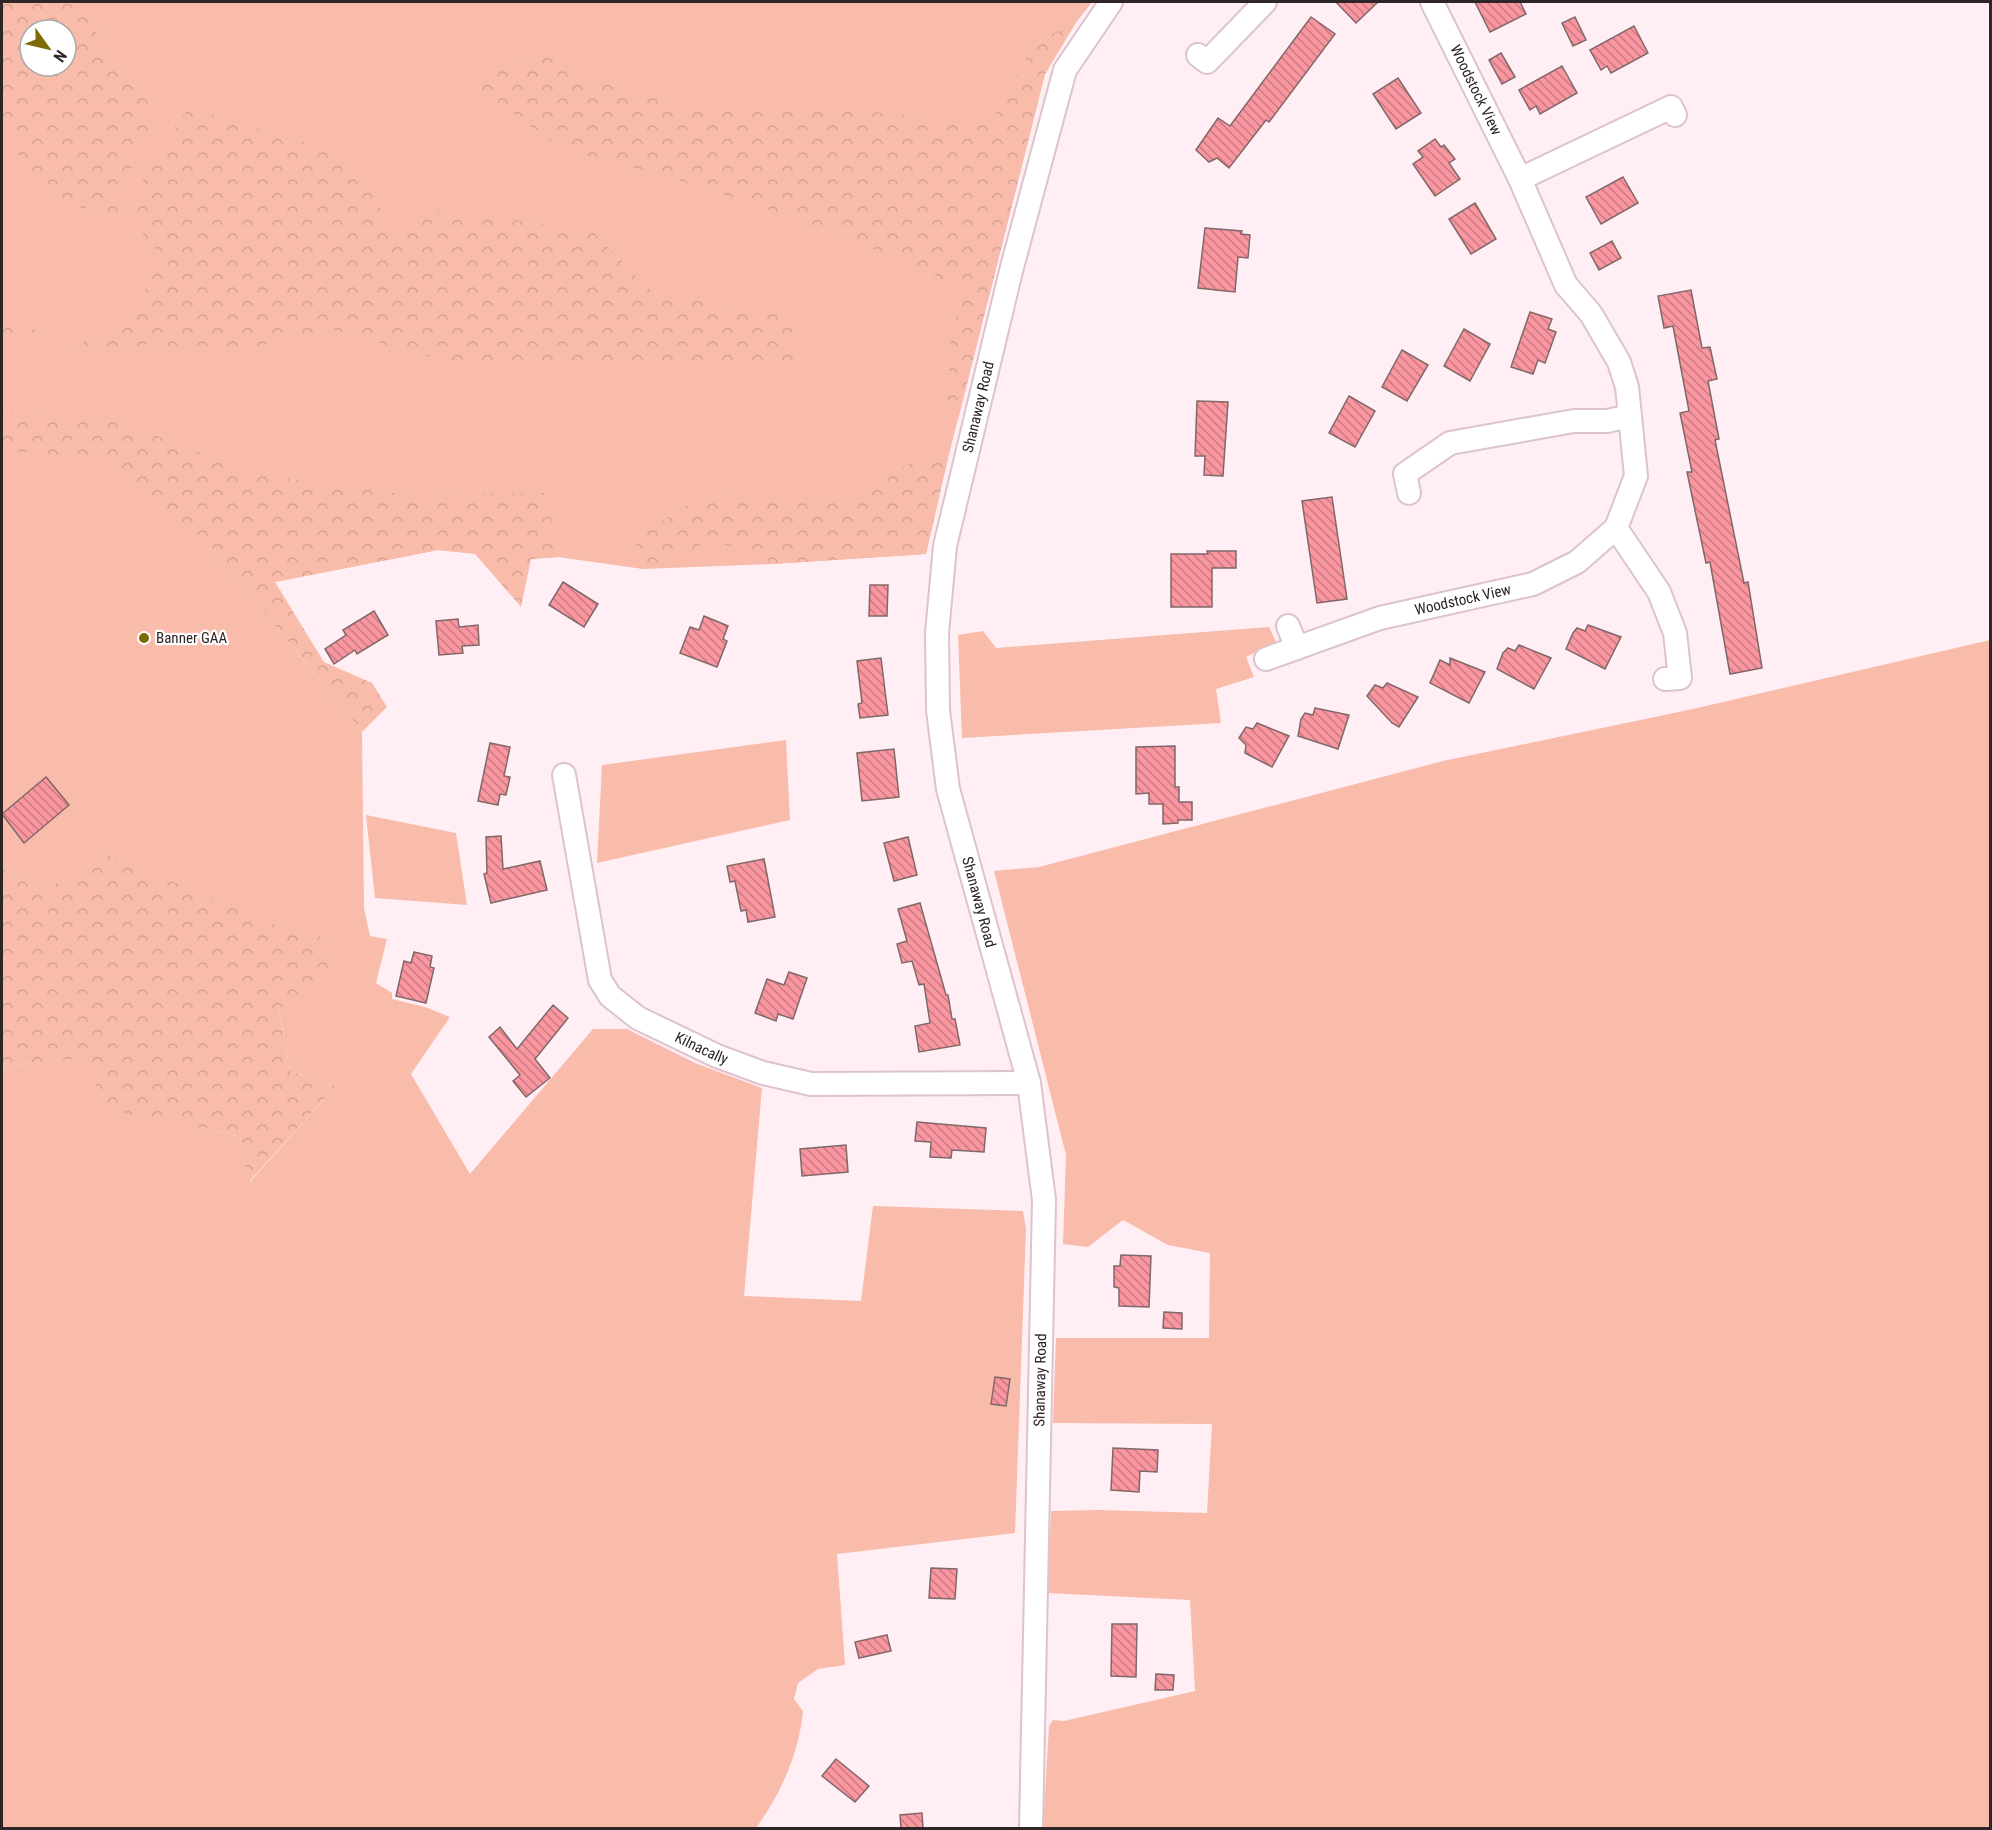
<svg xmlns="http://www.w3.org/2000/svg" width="1992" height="1830" viewBox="0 0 1992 1830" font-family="'Roboto Condensed',sans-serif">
	<defs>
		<pattern id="forest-crowns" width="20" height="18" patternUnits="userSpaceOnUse" patternTransform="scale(1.5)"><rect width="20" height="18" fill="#f9bbaa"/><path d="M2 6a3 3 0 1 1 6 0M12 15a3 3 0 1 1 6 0" fill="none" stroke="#d6a192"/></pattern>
		<pattern id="building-back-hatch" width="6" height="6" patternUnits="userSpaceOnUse" patternTransform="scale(1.5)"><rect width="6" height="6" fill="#f9969f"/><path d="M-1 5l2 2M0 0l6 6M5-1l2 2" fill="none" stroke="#ca7a82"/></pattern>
	</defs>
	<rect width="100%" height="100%" fill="#ffeff5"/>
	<g fill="#f9bbaa" fill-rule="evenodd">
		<path d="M2 2H1092L1075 24 1045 74 940 490 926 554 772 564 643 569 558 557 531 559 438 550 275 582 210 545 362 732 364 908 370 936 387 939 376 983 392 993V999L425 1007 450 1017 411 1074 470 1174 593 1029H627L695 1063 762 1088 744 1296 861 1301 873 1206 1023 1211 1026 1229 1015 1533 837 1554 845 1665 818 1669 798 1683 794 1699 803 1711C799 1753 781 1794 756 1828H2V1070L26 1064 93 1056 204 1128 240 1137 250 1182 336 1086 290 1071 279 1009 292 932 41 893 2 867ZM30 30H66V66H30Z"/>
		<path d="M1269 627 1276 642 1246 657 1254 677 1216 689 1221 723 962 738 958 635 983 631 996 648Z"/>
		<path d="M1990 640V1828H1043L1049 1726 1053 1720 1064 1721 1195 1691 1190 1600 1048 1593 1051 1511 1098 1510 1207 1513 1212 1424 1053 1423 1056 1338H1209L1210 1253 1168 1245 1123 1220 1088 1247 1063 1244 1066 1155 994 871 1039 867 1443 761 1693 709Z"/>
		<path d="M786 740 790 820 597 863 602 765Z"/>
		<path d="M366 815 456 833 467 905 375 898Z"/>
	</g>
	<g fill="url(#forest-crowns)" fill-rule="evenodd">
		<path d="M2 2H77L106 46 147 101 152 130C135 157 123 184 117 215L108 219 95 209 74 207 49 198 22 164 2 118ZM30 30H66V66H30Z"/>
		<path d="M1075 24 1045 74 958 420 943 408 950 387 948 355 962 290 922 268 797 219 671 178 562 149 470 82 542 55 602 83 669 103 773 111 840 108 989 126 1036 41Z"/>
		<path d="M189 108 321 148 370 190 392 228 415 227 428 209 591 230 652 292 706 303 789 313 796 348 819 369 670 360H538L475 366 406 351 332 329 232 353 151 344 85 356 78 345 112 329 137 304 156 272 157 251 137 227 138 190 160 148Z"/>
		<path d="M2 311 43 334H2Z"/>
		<path d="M2 413 102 415 260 475 407 495 547 493 558 557 531 559 521 607 475 554 438 550 275 582 324 662 372 683 387 707 362 732 209 544 107 459 2 450Z"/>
		<path d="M948 459 926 554 772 564 760 554 712 541 643 569 635 539 706 493 786 500 856 496 908 464Z"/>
		<path d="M104 853 290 931 317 933 344 967 279 1009 290 1071 336 1086 249 1182 240 1137 204 1128 98 1108 92 1057 26 1064 2 1070V867L41 893Z"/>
	</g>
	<g fill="url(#building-back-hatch)" stroke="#806869" stroke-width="1.5">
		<path d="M1336 2H1378L1356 23Z"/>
		<path d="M1475 2H1520L1526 14 1490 32Z"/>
		<path d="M1311 17 1335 34 1269 122 1266 120 1229 168 1217 158 1209 162 1196 150 1218 118 1230 126Z"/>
		<path d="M1575 17 1586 40 1573 46 1562 23Z"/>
		<path d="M1634 26 1648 53 1611 73 1607 66 1601 70 1590 50Z"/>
		<path d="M1501 53 1515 77 1502 84 1489 60Z"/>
		<path d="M1562 66 1577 93 1540 114 1536 106 1530 110 1519 90Z"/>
		<path d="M1398 78 1421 113 1396 129 1373 94Z"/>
		<path d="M1435 139 1441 147 1444 145 1455 159 1449 163 1460 179 1435 196 1413 164 1423 157 1418 151Z"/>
		<path d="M1623 177 1638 203 1601 224 1586 197Z"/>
		<path d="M1475 203 1496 239 1471 254 1449 219Z"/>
		<path d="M1205 228 1242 231 1241 234 1250 235 1248 258 1238 257 1235 292 1198 288Z"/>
		<path d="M1612 241 1621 258 1599 270 1590 253Z"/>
		<path d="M1691 290 1702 348 1710 347 1717 379 1708 381 1719 439 1715 440 1744 583 1748 582 1762 668 1730 674 1710 562 1706 563 1687 472H1692L1680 413 1689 411 1673 326 1664 328 1658 296Z"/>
		<path d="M1530 312 1552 319 1548 329 1556 332 1545 363 1538 360 1533 374 1511 367Z"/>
		<path d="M1464 329 1490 344 1470 381 1444 366Z"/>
		<path d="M1402 350 1428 365 1407 401 1382 387Z"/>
		<path d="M1349 396 1375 411 1355 447 1329 433Z"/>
		<path d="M1197 401 1228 402 1223 476 1204 475 1205 456H1195Z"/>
		<path d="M1332 497 1347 599 1317 603 1302 501Z"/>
		<path d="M1207 551H1236V568H1212V607H1171V554H1208Z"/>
		<path d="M563 582 598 604 584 627 549 605Z"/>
		<path d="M870 585H888L887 616H869Z"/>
		<path d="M374 611 388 635 357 654 355 650 334 664 325 649 346 635 343 630Z"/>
		<path d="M704 616 728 626 723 639 727 641 717 667 680 653 690 627 699 630Z"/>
		<path d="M458 619 459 627 478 625 479 645 462 646 463 653 439 655 436 621Z"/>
		<path d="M1588 625 1621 637 1605 669 1566 649 1573 633 1577 628 1585 631Z"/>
		<path d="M1519 645 1551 658 1534 689 1497 669 1503 653 1508 648 1515 651Z"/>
		<path d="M881 658 888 715 860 718 858 704 862 703 857 661Z"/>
		<path d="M1450 658 1485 672 1469 703 1430 683 1440 660 1450 665Z"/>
		<path d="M1387 683 1418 697 1399 727 1392 723 1367 696 1375 685 1383 688Z"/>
		<path d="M1315 708 1349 715 1338 749 1298 736 1301 719 1305 713 1313 715Z"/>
		<path d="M1257 723 1289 736 1272 767 1245 753 1246 745 1239 738 1246 727 1253 729Z"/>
		<path d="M490 743 510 747 504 776 510 777 506 795 500 794 498 805 478 801Z"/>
		<path d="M1175 746V787H1179V802H1192V820H1178V823L1163 824V804H1149V793L1136 794V747Z"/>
		<path d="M894 749 899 797 862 801 857 753Z"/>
		<path d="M46 777 69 805 24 843 2 814Z"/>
		<path d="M501 836 503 869 540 861 547 890 491 903 484 874 487 873 486 837Z"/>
		<path d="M908 837 917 875 894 881 884 843Z"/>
		<path d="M764 859 775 917 748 922 746 910 741 911 735 881 730 882 727 866Z"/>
		<path d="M920 903 946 995H948L952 1019H955L960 1045 919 1052 915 1026 930 1023 924 984 919 985 912 961 902 963 897 944 907 941 898 909Z"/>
		<path d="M414 952 432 956 430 967 434 968 426 1003 396 996 404 961 411 963Z"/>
		<path d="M789 972 807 978 793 1019 778 1014 776 1021 755 1013 767 979 784 985Z"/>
		<path d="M553 1005 568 1018 535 1059 550 1078 526 1097 513 1081 520 1075 489 1037 500 1027 517 1049Z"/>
		<path d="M917 1122 986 1128 984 1152 952 1150 951 1158 930 1157 931 1142 915 1141Z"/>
		<path d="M846 1145 848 1172 802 1176 800 1149Z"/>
		<path d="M1121 1255 1151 1256 1149 1307 1119 1306V1288L1114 1287V1266H1120Z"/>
		<path d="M1164 1312 1182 1313V1329L1163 1328Z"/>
		<path d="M995 1377 1010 1379 1006 1406 991 1404Z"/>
		<path d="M1113 1448 1158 1450 1157 1472 1140 1471 1139 1492 1111 1490Z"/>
		<path d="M931 1568 957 1569 955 1599 929 1598Z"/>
		<path d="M1112 1624H1137L1136 1677 1111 1676Z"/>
		<path d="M887 1635 891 1651 859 1658 855 1642Z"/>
		<path d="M1156 1674 1174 1675 1173 1690H1155Z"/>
		<path d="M836 1759 869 1786 855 1802 822 1776Z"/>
		<path d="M922 1813 923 1828H901L900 1815Z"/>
	</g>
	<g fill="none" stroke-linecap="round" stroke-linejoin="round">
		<defs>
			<g id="minor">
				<path d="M1198 55 1207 62 1265 2"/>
				<path d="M1520 179 1671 107 1675 115"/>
				<path d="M1409 493 1405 474 1450 443 1574 421H1607L1630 416 1627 387 1619 362 1591 314 1566 285 1520 179 1432 2"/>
				<path d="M1616 528 1636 476 1630 416"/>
				<path d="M1288 626 1297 648"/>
				<path id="s1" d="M1266 659 1380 618 1533 584 1577 562 1616 528 1659 592 1675 633 1680 678 1665 679"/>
				<path id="s2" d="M564 775 600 980 610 996 638 1018 717 1056 763 1073 811 1084 1029 1083"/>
				<path id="s3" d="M1031 1828 1044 1200 1029 1083 948 789 938 710 937 633 945 546 1011 271 1065 70 1111 2"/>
			</g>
		</defs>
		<use href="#minor" stroke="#dcc3cc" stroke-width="26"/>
		<use href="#minor" stroke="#fff" stroke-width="22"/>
	</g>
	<circle fill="#7d6c05" stroke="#fff" stroke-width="2" cx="144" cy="638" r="6"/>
	<g text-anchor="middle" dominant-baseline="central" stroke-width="4.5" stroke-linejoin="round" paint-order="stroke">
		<g font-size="15" fill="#2e2529" stroke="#fff">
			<text transform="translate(1476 90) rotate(64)">Woodstock View</text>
			<text stroke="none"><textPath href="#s3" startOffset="1438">Shanaway Road</textPath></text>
			<text stroke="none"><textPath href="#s1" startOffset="206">Woodstock View</textPath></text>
			<text transform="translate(979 902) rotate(75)">Shanaway Road</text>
			<text stroke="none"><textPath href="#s2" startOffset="333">Kilnacally</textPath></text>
			<text stroke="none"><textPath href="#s3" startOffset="448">Shanaway Road</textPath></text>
		</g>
		<g font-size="15" fill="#2e2529" stroke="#fff" text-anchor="start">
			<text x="156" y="638">Banner GAA</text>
		</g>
	</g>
	<rect width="1992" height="1830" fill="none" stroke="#2e2529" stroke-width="6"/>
	<g transform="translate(48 48) rotate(124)"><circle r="28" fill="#ffffff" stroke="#aba8a9" stroke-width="1.5"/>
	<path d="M0-4.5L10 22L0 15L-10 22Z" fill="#7d6c05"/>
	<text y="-9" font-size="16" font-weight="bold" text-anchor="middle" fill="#2e2529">N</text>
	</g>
</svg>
